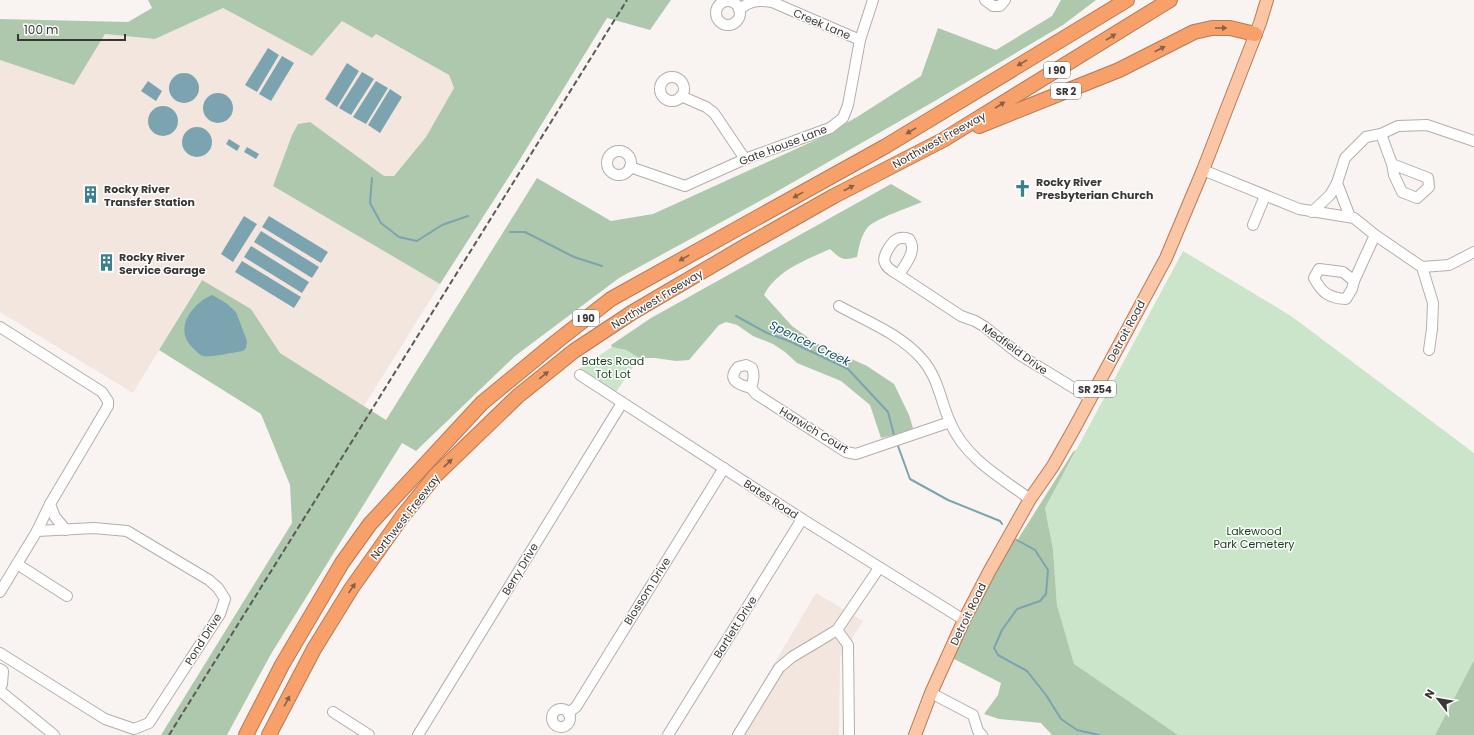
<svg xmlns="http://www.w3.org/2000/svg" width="1474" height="735" viewBox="0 0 1474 735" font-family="Poppins,sans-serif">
	<rect width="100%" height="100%" fill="#f9f4f1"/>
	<g fill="#f2e6de">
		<path d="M223 8 312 56 342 21 372 38 375 34 449 75 454 88 426 137 394 176H383L310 122 298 124 292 135 273 186 440 284 364 406 280 353 251 309 201 280 133 393 0 312V60L74 85 105 34 155 39Z"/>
		<path d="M816 593 863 621 840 657 839 735H732Z"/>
	</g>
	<g fill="#cbe5ca">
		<path d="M1183 251 1291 316 1474 453V660L1435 735H1178L1074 665 1057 605 1053 549 1045 508Z"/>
		<path d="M612 347 626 350 639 358 616 392 579 369Z"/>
	</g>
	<g fill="#aec8ad">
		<path d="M148 0H671L650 30 607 18 519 161 440 284 273 186 292 135 298 124 310 122 384 176H394L426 137 454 88 449 75 376 34 372 38 342 21 312 56 223 8 155 39 105 34 74 85 0 60V19L128 22 152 8Z"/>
		<path d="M1061 0H1096L1063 25 933 102 769 196 619 278 515 356 416 451 402 443 271 654 227 735H161L292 523 290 485 261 414 159 350 202 280 251 309 280 353 386 420 537 178 611 221 653 214 820 138 857 117 921 76 938 28 996 50 1052 16Z"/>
		<path d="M891 184 922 202C910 207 875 219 868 227 861 235 859 247 857 257 842 261 841 259 830 249 806 260 777 270 764 295L792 326 814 342 867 366 894 384 909 415 913 428 912 431 881 438 870 405 841 381 797 363 785 352 773 344 753 336 737 325 726 322 719 325 689 360 676 361 655 358H639L626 350 612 347 611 345 651 318Z"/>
		<path d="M1076 450 1045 508 1053 549 1057 605 1074 664 1178 735H1052L1041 723 999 719 984 714 998 695 1001 683 952 658 1014 537 1024 544 1018 539 1073 452Z"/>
		<path d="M1474 660V735H1435Z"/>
	</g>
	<g fill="#7ba4b0">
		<path d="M268 48 279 55 257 92 245 85Z"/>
		<path d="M282 56 294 63 271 101 259 94Z"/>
		<path d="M347 63 359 71 337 107 325 99Z"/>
		<path d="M362 72 374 79 351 115 339 108Z"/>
		<circle cx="184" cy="88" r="15"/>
		<path d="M148 81 162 91 156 101 141 91Z"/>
		<path d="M376 81 388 88 366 124 353 117Z"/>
		<path d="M390 89 402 97 380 133 368 125Z"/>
		<circle cx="218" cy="108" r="15"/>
		<circle cx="163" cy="121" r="15"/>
		<circle cx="197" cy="142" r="15"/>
		<path d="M229 139 240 146 237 151 226 144Z"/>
		<path d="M247 147 259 154 256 159 244 152Z"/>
		<path d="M244 216 257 224 233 262 221 254Z"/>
		<path d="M269 216 328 252 321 263 262 227Z"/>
		<path d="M261 231 319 267 312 278 254 242Z"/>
		<path d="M251 246 309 282 302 293 244 257Z"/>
		<path d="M242 261 301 297 294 308 235 272Z"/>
		<path d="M212 295 226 303 236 312 247 341 246 348 243 351C235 352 209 358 203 356 198 354 195 350 191 346 174 327 193 303 212 295Z"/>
	</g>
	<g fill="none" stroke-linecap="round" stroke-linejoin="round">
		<g stroke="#7ba4b0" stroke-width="2">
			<path d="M372 178 370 203 381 223 399 237 417 241 442 225 468 216"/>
			<path d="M510 232H525L574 257 602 266"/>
			<path d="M736 316 767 333 789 341 848 369 888 412 894 435"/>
			<path d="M898 446 910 479 948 500 1000 521 1002 524"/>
			<path d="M1017 540 1035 550 1048 570 1046 594 1040 601 1017 609 1002 630 994 648 998 655 1027 671 1046 695 1061 719 1077 730 1099 735"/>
		</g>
		<defs>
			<g id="minor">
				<path d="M985 0 993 6H1000L1005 0"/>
				<circle cx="728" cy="13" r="12"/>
				<path d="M739 10C750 0 758 0 772 2L860 40"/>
				<circle cx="672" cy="89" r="12"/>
				<path d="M681 96 706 107 714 113 745 159"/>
				<path d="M1381 134 1392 164 1428 178 1429 187 1417 198 1402 192 1394 175 1392 164"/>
				<circle cx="619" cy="163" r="12"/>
				<path d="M630 167 685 186 745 159 830 128 843 118 848 105 860 40 873 0"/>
				<path d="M1203 170 1299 209 1354 218 1375 235 1422 267 1433 303 1432 329 1429 350"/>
				<path d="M1312 212 1330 195 1337 183"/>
				<path d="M1350 217 1337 183 1345 158 1366 137 1381 134 1398 126 1427 125 1474 141"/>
				<path d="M1253 225 1265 196"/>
				<path d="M1422 267 1449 265 1474 252"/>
				<path d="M899 275C894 272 887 269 885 263 883 259 885 255 887 251 892 242 897 235 909 239 918 251 905 264 899 275L961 316 975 321 985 327 1020 355 1090 398"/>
				<path d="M1354 281 1352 289 1346 299C1329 298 1322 293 1314 278L1319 269 1343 272 1354 281 1375 235"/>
				<path d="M839 306C866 321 900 334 921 358 939 378 940 400 950 422 965 458 1000 477 1030 499"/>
				<path d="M0 327 102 392 108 401V406L50 504 55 517 66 530"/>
				<path d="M580 375 802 519 964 620"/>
				<path d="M751 388C740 385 726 381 738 367L746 365 752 368C755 375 753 381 751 388L756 394 846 452 856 454 950 422"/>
				<path d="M37 531 50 504"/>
				<path d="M17 564 67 596"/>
				<path d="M0 592 37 531 94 528 127 531 209 580 218 588 225 599 220 614 149 723 134 729 105 719 0 653"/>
				<path d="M837 630 848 645 849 735"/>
				<path d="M0 669 3 671 2 684 0 688"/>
				<path d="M0 691 54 735"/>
				<path d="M931 693 973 715 978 731 982 735"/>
				<circle cx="561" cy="718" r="9"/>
				<path d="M333 712 369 735"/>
				<path d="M568 713 576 707 724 468"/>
				<path d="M418 735 622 403"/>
				<path d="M668 735 802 519"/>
				<path d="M738 735 779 668 792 657 837 630 879 568"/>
			</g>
			<path id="major" d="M915 735 931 693 964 620 989 572 1030 499 1053 466 1075 427 1166 258 1203 170 1260 23 1267 0"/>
			<g id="highway">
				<path d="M979 126 1119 70 1194 32 1212 28H1230L1255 34"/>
				<path d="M246 735 282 665 342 563 370 524 482 403 556 342 611 299 886 146 1127 0"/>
				<path d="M269 735 314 649 351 589 402 517 435 476 518 396 574 351 633 312 742 248 834 196 943 140 1170 0"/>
			</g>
		</defs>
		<use href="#minor" stroke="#b3aeab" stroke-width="12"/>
		<use href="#major" stroke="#b57b57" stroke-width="14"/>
		<use href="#highway" stroke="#b57b57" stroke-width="16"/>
		<use href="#minor" stroke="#fff" stroke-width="10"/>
		<use href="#major" stroke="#fbc6a5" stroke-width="12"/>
		<use href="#highway" stroke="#f8a069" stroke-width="14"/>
		<path stroke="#5c5958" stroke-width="2" stroke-dasharray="6 3" stroke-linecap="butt" d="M169 735 627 0"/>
	</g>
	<defs><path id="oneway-solid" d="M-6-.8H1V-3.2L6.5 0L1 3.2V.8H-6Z"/></defs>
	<g fill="#85614a">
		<use href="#oneway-solid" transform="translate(1221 28)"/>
		<use href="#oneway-solid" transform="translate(1111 37) rotate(-32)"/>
		<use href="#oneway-solid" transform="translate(1160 49) rotate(-27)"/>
		<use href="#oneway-solid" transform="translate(1022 63) rotate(149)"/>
		<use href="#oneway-solid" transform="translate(1000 105) rotate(-32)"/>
		<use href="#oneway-solid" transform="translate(911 131) rotate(149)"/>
		<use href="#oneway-solid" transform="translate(849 188) rotate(-28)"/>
		<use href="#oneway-solid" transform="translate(798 195) rotate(151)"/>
		<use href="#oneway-solid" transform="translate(684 258) rotate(151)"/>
		<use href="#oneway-solid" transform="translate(544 375) rotate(-39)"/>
		<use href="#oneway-solid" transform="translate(448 463) rotate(-44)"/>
		<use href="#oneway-solid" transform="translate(352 588) rotate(-56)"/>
		<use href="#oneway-solid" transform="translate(287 701) rotate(-62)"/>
	</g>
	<defs>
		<symbol id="church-bare" viewBox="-9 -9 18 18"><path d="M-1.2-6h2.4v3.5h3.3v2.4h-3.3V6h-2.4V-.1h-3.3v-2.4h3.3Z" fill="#3b808d" stroke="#fff" stroke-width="2.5" paint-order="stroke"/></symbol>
		<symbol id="building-bare" viewBox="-9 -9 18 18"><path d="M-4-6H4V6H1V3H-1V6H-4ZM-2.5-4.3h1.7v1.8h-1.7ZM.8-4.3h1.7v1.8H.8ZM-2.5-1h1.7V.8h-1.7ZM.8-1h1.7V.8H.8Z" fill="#3b808d" stroke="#fff" stroke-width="2.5" paint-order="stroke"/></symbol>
	</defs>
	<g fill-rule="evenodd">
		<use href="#church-bare" x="1010" y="176" width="25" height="25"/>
		<use href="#building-bare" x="78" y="182" width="25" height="25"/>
		<use href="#building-bare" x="94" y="250" width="25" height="25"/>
	</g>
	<g text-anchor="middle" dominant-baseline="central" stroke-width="3" stroke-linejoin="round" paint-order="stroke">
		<g fill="#fff" stroke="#747372" stroke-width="1">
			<rect x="1044" y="62" width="26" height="16" rx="3"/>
			<rect x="1051" y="83" width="30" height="16" rx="3"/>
			<rect x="573" y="310" width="26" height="16" rx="3"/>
			<rect x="1074" y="381" width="42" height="16" rx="3"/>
		</g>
		<g font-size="10" font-weight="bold" fill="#393736">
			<text x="1057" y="70">I 90</text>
			<text x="1066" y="91">SR 2</text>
			<text x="586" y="318">I 90</text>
			<text x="1095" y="389">SR 254</text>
		</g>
		<g font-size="11" fill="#393736" stroke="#fff">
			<text transform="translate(822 24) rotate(23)">Creek Lane</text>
			<text transform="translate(939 140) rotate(-29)">Northwest Freeway</text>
			<text transform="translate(783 145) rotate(-21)">Gate House Lane</text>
			<text transform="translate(657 299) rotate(-31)">Northwest Freeway</text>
			<text transform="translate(1126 331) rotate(-62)">Detroit Road</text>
			<text transform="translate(1015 349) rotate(36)">Medfield Drive</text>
			<text transform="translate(814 430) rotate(31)">Harwich Court</text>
			<text transform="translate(771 499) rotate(33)">Bates Road</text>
			<text transform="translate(405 517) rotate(-52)">Northwest Freeway</text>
			<text transform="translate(520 569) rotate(-59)">Berry Drive</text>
			<text transform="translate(647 591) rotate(-58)">Blossom Drive</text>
			<text transform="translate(968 614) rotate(-64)">Detroit Road</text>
			<text transform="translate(735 627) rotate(-58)">Bartlett Drive</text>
			<text transform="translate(203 639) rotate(-58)">Pond Drive</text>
		</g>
		<g font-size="11" font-weight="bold" fill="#393736" stroke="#fff" text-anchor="start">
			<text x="1036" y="182">Rocky River<tspan x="1036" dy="13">Presbyterian Church</tspan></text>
			<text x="104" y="189">Rocky River<tspan x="104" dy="13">Transfer Station</tspan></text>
			<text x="119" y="257">Rocky River<tspan x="119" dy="13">Service Garage</tspan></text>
		</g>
		<g font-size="11" fill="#163e18" stroke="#fff">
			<text x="613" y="361">Bates Road<tspan x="613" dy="13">Tot Lot</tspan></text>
			<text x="1254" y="531">Lakewood<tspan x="1254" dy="13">Park Cemetery</tspan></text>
		</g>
		<g font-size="12" font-style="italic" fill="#114c5b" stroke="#fff">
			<text transform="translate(810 343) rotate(26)">Spencer Creek</text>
		</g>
	</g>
	<g transform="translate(1438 699) rotate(301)" stroke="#ffffff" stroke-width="3" paint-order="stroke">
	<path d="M0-3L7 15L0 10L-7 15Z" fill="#393736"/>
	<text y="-6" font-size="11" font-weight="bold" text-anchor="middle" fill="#393736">N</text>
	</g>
	<path d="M18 34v6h107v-6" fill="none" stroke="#393736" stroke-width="2"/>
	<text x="24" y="34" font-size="12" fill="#393736" stroke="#ffffff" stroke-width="3" paint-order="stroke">100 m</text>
</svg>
